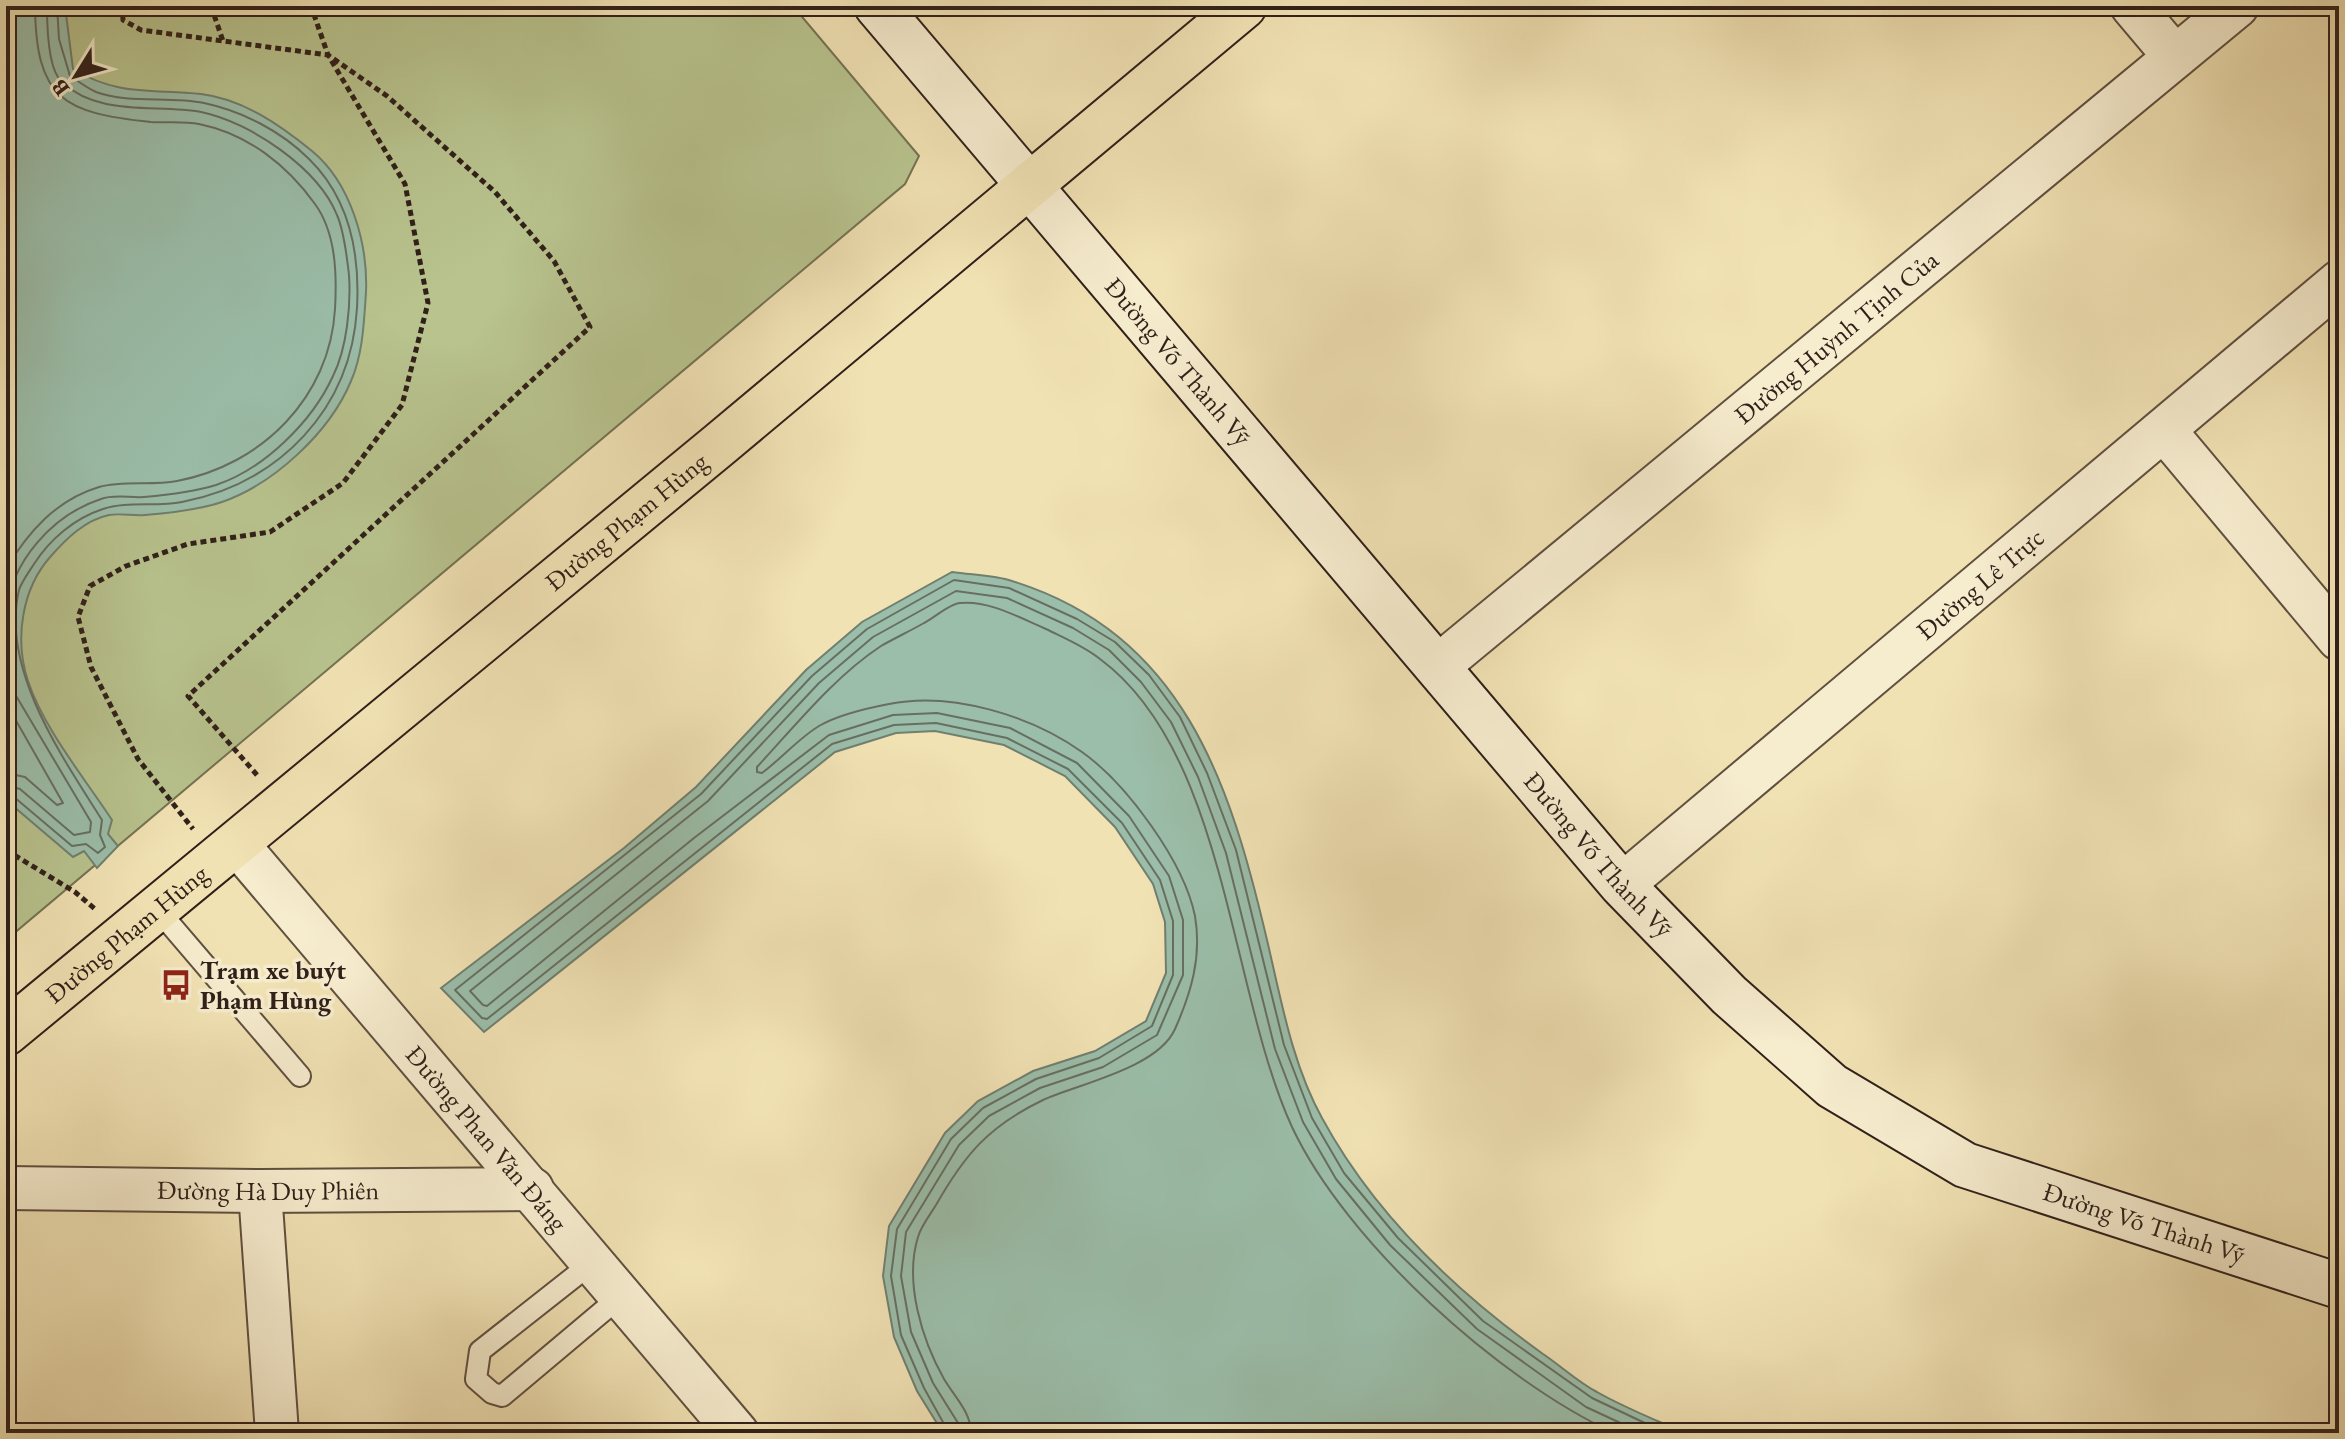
<svg xmlns="http://www.w3.org/2000/svg" width="2345" height="1439" viewBox="0 0 2345 1439" font-family="'EB Garamond',serif">
	<rect width="100%" height="100%" fill="#f1e2b4"/>
	<filter id="stains"><feTurbulence type="fractalNoise" baseFrequency=".0025" numOctaves="4"/><feColorMatrix values="0 0 0 0 .2 0 0 0 0 .09 0 0 0 0 .02 0 0 0 .5 -.17"/></filter>
	<radialGradient id="worn" r=".72"><stop offset=".6" stop-color="#630" stop-opacity="0"/><stop offset="1" stop-color="#630" stop-opacity=".3"/></radialGradient>
	<path fill="#b8c38e" stroke="#747254" stroke-width="2" d="M6 6H793L919 156 905 184 6 940Z"/>
	<g fill="#9bbeaa" stroke="#707f70" stroke-width="2">
		<path d="M6 6H65L73 69C117 96 152 89 201 94 243 99 280 125 312 151 351 183 368 244 366 292 364 321 363 354 351 381 330 432 274 484 222 502 198 510 170 513 145 515 133 516 120 513 109 515 85 520 66 539 51 556 22 588 14 639 28 681 43 727 85 779 112 820L108 834 118 846 97 868 84 851 73 857 6 800Z"/>
		<path d="M952 572C972 575 994 575 1012 581 1183 634 1230 782 1267 940 1281 999 1292 1064 1322 1118 1374 1214 1455 1291 1543 1354 1561 1366 1578 1382 1597 1392 1625 1408 1656 1420 1685 1433H943L917 1391 894 1337 883 1276 889 1226 945 1133 978 1101 1033 1071 1095 1051 1146 1021 1166 973 1165 922 1153 884 1115 827 1065 776 1004 745 935 731 896 733 835 752 484 1032 441 988 624 848 696 787 806 670 862 622Z"/>
	</g>
	<g fill="none" stroke-linecap="round" stroke-linejoin="round">
		<g stroke="#666f62" stroke-width="2">
			<path d="M6 569C28 532 56 500 99 487 123 480 152 486 177 481 262 465 330 397 335 309 337 274 336 233 315 204 287 165 248 134 199 124 184 121 167 123 151 122 63 113 36 99 35 6"/>
			<path d="M6 613C11 562 52 515 101 499 114 494 130 498 144 497 167 495 193 492 216 485 264 469 312 422 333 376 347 348 351 305 349 275 347 257 344 231 337 215 318 168 250 122 201 112 155 104 99 117 62 82 48 70 47 24 47 6"/>
			<path d="M6 655 12 689 91 822 90 832 74 835 20 789 6 785"/>
			<path d="M6 703 63 803 57 805 25 777 6 773"/>
			<path d="M6 795 14 797 72 846 86 844 98 853 105 847 100 835 102 820C63 758 0 669 19 590 22 581 29 572 34 564 50 539 75 518 103 509 126 501 157 507 182 502 279 483 351 410 357 308 360 253 350 199 309 159 281 131 242 111 204 103 169 96 129 104 96 92 87 88 78 81 70 76L59 39 57 6"/>
			<path d="M949 1433 924 1388 901 1335 891 1276 897 1229 951 1139 983 1108 1036 1079 1099 1058 1152 1026 1173 975V921L1160 880 1122 823 1068 769 1007 738 936 723 894 725 832 744 487 1019 482 1018 455 990 701 794 812 676 867 629 954 580 1009 588 1077 619 1115 642 1149 675 1180 717 1207 773 1236 850 1284 1045 1312 1118 1344 1173 1398 1238 1483 1321 1592 1398 1666 1433"/>
			<path d="M959 1433 958 1423 933 1383 911 1332 901 1276 906 1232 959 1145 989 1116 1040 1088 1103 1067 1157 1035 1183 975V920L1169 876 1129 816 1077 763 1010 728 937 713 893 715 829 735 694 838 487 1006 483 1005 470 991 708 801 819 683 873 637 956 591 1007 598 1073 628 1109 650 1141 682 1171 722 1198 777 1226 853 1275 1049 1303 1122 1336 1179 1390 1245 1477 1329 1586 1407 1642 1433"/>
			<path d="M971 1433C971 1412 954 1396 944 1379 922 1340 904 1282 918 1237 921 1226 930 1215 936 1205 965 1154 989 1126 1043 1100 1078 1084 1158 1068 1175 1029 1191 993 1202 957 1195 916 1184 862 1127 784 1082 752 1031 716 952 691 889 704 868 708 838 715 819 726 799 738 782 758 762 773L757 772V767C795 726 834 677 881 646 895 638 910 631 924 623 934 618 949 604 960 603 989 600 1020 618 1046 629 1064 638 1084 646 1100 659 1227 753 1229 990 1292 1127 1346 1242 1499 1380 1614 1433"/>
		</g>
		<defs>
			<g id="lane">
				<path d="M158 910 300 1076"/>
				<path d="M593 1262 480 1351 476 1379 492 1393 502 1396 621 1296"/>
			</g>
			<g id="street">
				<path d="M2132 6 2175 57"/>
				<path d="M2164 430 2339 639"/>
				<path id="s1" d="M1437 667 2237 6"/>
				<path id="s2" d="M237 844 737 1433"/>
				<path id="s3" d="M1622 885 2339 282"/>
				<path id="s4" d="M6 1188 260 1191 532 1189"/>
				<path d="M260 1191 277 1433"/>
			</g>
			<g id="secondary">
				<path id="s5" d="M877 6 1622 885 1729 995 1832 1086 1965 1165 2339 1286"/>
			</g>
			<g id="primary">
				<path id="s6" d="M6 1033 719 445 1244 6"/>
			</g>
		</defs>
		<use href="#lane" stroke="#605040" stroke-width="24"/>
		<use href="#street" stroke="#605040" stroke-width="46"/>
		<use href="#secondary" stroke="#30201a" stroke-width="48"/>
		<use href="#primary" stroke="#30201a" stroke-width="48"/>
		<g stroke="#30201a" stroke-width="5" stroke-dasharray="6 4" stroke-linecap="butt">
			<path d="M122 6 123 20 141 30 328 55 405 184 428 303 402 405 343 483 270 532 188 544 126 566 90 586 78 617 91 667 138 759 193 829"/>
			<path d="M211 6 223 41"/>
			<path d="M257 775 188 696 590 327 554 261 495 192 387 96 328 55 311 6"/>
			<path d="M6 850 75 892 95 909"/>
		</g>
		<use href="#lane" stroke="#f6ecce" stroke-width="20"/>
		<use href="#street" stroke="#f6ecce" stroke-width="42"/>
		<use href="#secondary" stroke="#f6ecce" stroke-width="44"/>
		<use href="#primary" stroke="#f1e2b4" stroke-width="44"/>
	</g>
	<defs>
		<symbol id="bus-bare" viewBox="-9 -9 18 18"><path d="M-5-6H5V4H4V6H2V4H-2V6H-4V4H-5ZM-3.5-4V0h7V-4ZM-3.5 1.2v1.5H-2V1.2ZM2 1.2v1.5H3.5V1.2Z" fill="#8f2418" stroke="#f6ecce" stroke-width="2.5" paint-order="stroke"/></symbol>
	</defs>
	<g fill-rule="evenodd">
		<use href="#bus-bare" x="154" y="963" width="44" height="44"/>
	</g>
	<g text-anchor="middle" dominant-baseline="central" stroke-width="7" stroke-linejoin="round" paint-order="stroke">
		<g font-size="26" fill="#30201a" stroke="#f6ecce">
			<text stroke="none"><textPath href="#s1" startOffset="518">Đường Huỳnh Tịnh Của</textPath></text>
			<text stroke="none"><textPath href="#s5" startOffset="466">Đường Võ Thành Vỹ</textPath></text>
			<text stroke="none"><textPath href="#s6" startOffset="804">Đường Phạm Hùng</textPath></text>
			<text stroke="none"><textPath href="#s3" startOffset="468">Đường Lê Trực</textPath></text>
			<text stroke="none"><textPath href="#s5" startOffset="1114">Đường Võ Thành Vỹ</textPath></text>
			<text stroke="none"><textPath href="#s6" startOffset="156">Đường Phạm Hùng</textPath></text>
			<text stroke="none"><textPath href="#s2" startOffset="386">Đường Phan Văn Đáng</textPath></text>
			<text stroke="none"><textPath href="#s4" startOffset="262">Đường Hà Duy Phiên</textPath></text>
			<text stroke="none"><textPath href="#s5" startOffset="1786">Đường Võ Thành Vỹ</textPath></text>
		</g>
		<g font-size="26" font-weight="bold" fill="#30201a" stroke="#f6ecce" text-anchor="start">
			<text x="200" y="970">Trạm xe buýt<tspan x="200" dy="30">Phạm Hùng</tspan></text>
		</g>
	</g>
	<rect width="2345" height="1439" fill="none" stroke="#f1e2b4" stroke-width="32"/>
	<rect x="8" y="8" width="2329" height="1423" fill="none" stroke="#30201a" stroke-width="4"/>
	<rect x="16" y="16" width="2313" height="1407" fill="none" stroke="#30201a" stroke-width="2"/>
	<g transform="translate(76 76) rotate(233)" stroke="#f6ecce" stroke-width="6" paint-order="stroke">
	<path d="M0-6L14 30L0 20L-14 30Z" fill="#30201a"/>
	<text y="-12" font-size="22" font-weight="bold" text-anchor="middle" fill="#30201a">B</text>
	</g>
	<rect width="100%" height="100%" filter="url(#stains)"/>
	<rect width="100%" height="100%" fill="url(#worn)"/>
</svg>
